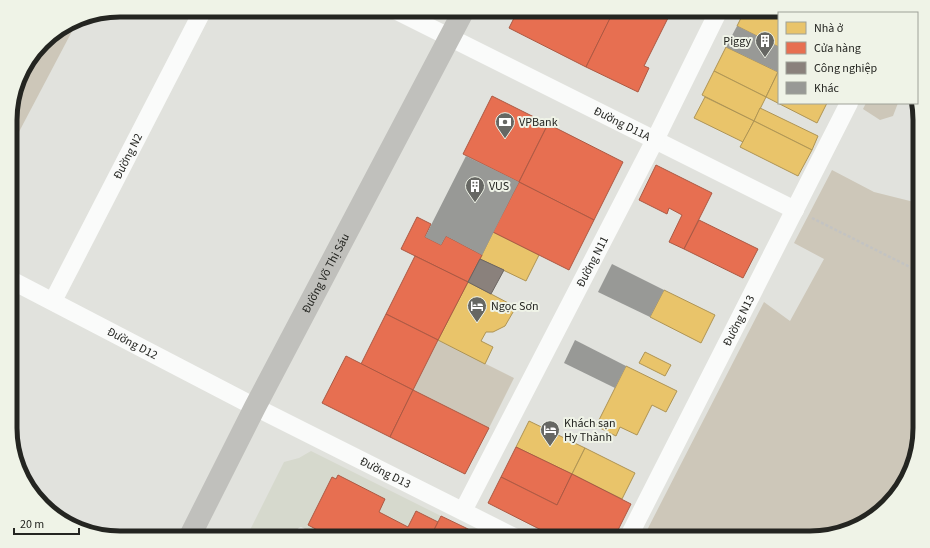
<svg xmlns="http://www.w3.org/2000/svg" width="930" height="548" viewBox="0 0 930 548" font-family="'Source Sans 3',sans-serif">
	<rect width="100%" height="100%" fill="#e1e2dd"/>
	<path fill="#d6d9cd" d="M311 451 441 516 430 538H246L284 462 299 458Z"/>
	<g fill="#cdc7b9">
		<path d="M79 18 11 147V106L21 71 47 37Z"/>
		<path d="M866 103H898L893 116 880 120 863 109Z"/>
		<path d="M832 170 874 192 910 201 920 204V435L905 483 865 523 817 538H643L764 302 790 321 824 259 794 243Z"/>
		<path d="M438 340 514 378 489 428 413 390Z"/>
	</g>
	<g fill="#e9c46a" stroke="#ae9454">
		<path d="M745 10H763L779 18V47L737 26Z"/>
		<path d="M763 10H809L807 13H779V18Z"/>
		<path d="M809 10H810L822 13H807Z"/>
		<path d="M726 47 778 72 766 97 714 71Z"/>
		<path d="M714 71 766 97 754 121 702 95Z"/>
		<path d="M778 72 779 73V103H827L817 123 766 97Z"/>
		<path d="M705 97 754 121 743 142 694 118Z"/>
		<path d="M760 108 818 136 812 150 754 121Z"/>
		<path d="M754 121 812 150 798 176 740 147Z"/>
		<path d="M493 232 539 255 526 281 480 259Z"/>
		<path d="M468 282 516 307 505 326 493 332H486L481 341 493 347 485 364 438 340Z"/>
		<path d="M664 290 715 315 701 343 650 317Z"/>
		<path d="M645 352 671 365 665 376 639 363Z"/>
		<path d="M626 366 677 391 666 412 652 405 637 435 620 427 616 436 596 426Z"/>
		<path d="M529 421 585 448 572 474 516 447Z"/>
		<path d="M585 448 635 473 622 499 572 474Z"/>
	</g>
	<g fill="#e76f51" stroke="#ac5943">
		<path d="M518 10H607L613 13 586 67 509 28Z"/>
		<path d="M614 10H672L644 66 649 68 638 92 586 67Z"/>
		<path d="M492 96 548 124 519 182 463 154Z"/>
		<path d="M548 124 623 162 594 220 519 182Z"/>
		<path d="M656 165 712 193 684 249 669 242 682 215 669 208 667 214 639 200Z"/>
		<path d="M519 182 594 220 569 270 493 232Z"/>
		<path d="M417 217 431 224 425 237 441 245 446 236 482 255 468 282 401 249Z"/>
		<path d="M699 220 758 249 743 278 684 249Z"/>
		<path d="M415 256 468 282 438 340 386 314Z"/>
		<path d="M386 314 438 340 413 390 361 364Z"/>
		<path d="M346 356 413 390 390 437 322 403Z"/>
		<path d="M413 390 489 428 465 474 390 437Z"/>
		<path d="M516 447 572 474 557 505 501 477Z"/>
		<path d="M572 474 631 504 614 538H557L488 503 501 477 557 505Z"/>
		<path d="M338 475 385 499 379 512 408 527 416 511 438 522 430 538H333L308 525 332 477 336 479Z"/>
		<path d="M441 516 466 528 462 538H430Z"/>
		<path d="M466 528 485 538H462Z"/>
	</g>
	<path fill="#8a817c" stroke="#6b6561" d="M480 259 504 270 491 294 468 282Z"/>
	<g fill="#989996">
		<path d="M737 26 779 47V70L778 72 726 47Z"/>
		<path d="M466 156 519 182 482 255 446 236 441 245 425 237Z"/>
		<path d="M612 264 664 290 650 317 598 292Z"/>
		<path d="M575 340 626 366 615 388 564 363Z"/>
	</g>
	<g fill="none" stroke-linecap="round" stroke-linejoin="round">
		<path stroke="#c3c3c2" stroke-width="2.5" stroke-dasharray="3 2" stroke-linecap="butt" d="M812 218 920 272"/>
		<path stroke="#fafbfa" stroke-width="9" d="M298 538 301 532 312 538"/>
		<g stroke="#fafbfa" stroke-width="18">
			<path id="s1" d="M395 10 795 210"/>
			<path id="s2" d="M11 280 255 407 516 538"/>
			<path id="s3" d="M53 301 203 10"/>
			<path id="s4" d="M463 511 655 140 719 10"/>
			<path id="s5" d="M628 538 849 103"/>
		</g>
		<path stroke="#c0c0bc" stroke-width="22" id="s6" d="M189 538 255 407 464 10"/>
	</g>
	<defs>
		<symbol id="building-pin" viewBox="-11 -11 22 30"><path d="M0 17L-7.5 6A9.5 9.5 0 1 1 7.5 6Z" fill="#666763" stroke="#eff3e7"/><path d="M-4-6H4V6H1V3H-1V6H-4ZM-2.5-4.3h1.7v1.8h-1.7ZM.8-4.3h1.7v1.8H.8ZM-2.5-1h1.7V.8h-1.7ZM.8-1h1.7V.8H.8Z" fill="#fff"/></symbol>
		<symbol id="bank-pin" viewBox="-11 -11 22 30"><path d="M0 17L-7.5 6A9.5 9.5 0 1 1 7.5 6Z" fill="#666763" stroke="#eff3e7"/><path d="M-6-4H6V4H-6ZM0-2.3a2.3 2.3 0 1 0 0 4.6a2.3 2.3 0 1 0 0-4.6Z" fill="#fff"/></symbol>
		<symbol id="hotel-pin" viewBox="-11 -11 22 30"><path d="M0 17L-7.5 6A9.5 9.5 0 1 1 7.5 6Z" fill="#666763" stroke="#eff3e7"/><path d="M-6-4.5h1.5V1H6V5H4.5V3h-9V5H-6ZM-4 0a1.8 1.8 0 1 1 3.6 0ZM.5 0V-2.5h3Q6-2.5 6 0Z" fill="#fff"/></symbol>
	</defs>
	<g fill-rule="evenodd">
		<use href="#building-pin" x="754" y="30" width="22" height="30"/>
		<use href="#bank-pin" x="494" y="111" width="22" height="30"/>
		<use href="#building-pin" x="464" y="175" width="22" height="30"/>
		<use href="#hotel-pin" x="466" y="295" width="22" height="30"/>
		<use href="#hotel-pin" x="539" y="419" width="22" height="30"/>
	</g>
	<g text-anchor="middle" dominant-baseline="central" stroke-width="4" stroke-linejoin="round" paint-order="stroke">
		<g font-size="12" fill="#242521" stroke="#eff3e7" text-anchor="start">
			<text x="751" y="41" text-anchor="end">Piggy</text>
			<text x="519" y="122">VPBank</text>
			<text x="489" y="186">VUS</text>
			<text x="491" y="306">Ngọc Sơn</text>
			<text x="564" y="423">Khách sạn<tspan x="564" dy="14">Hy Thành</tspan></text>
		</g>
		<g font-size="12" fill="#242521" stroke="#eff3e7">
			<text stroke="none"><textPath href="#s1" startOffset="254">Đường D11A</textPath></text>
			<text stroke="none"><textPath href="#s3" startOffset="163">Đường N2</textPath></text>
			<text stroke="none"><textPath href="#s4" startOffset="281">Đường N11</textPath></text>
			<text stroke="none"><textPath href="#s6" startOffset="298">Đường Võ Thị Sáu</textPath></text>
			<text stroke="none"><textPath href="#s5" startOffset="244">Đường N13</textPath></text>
			<text stroke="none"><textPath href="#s2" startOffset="137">Đường D12</textPath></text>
			<text stroke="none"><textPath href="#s2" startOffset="421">Đường D13</textPath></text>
		</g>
	</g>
	<path d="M0 0H930V548H0ZM120 17H810A103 103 0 0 1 913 120V428A103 103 0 0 1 810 531H120A103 103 0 0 1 17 428V120A103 103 0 0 1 120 17Z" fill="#eff3e7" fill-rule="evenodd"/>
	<path fill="none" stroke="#242521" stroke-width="5" d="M120 17H810A103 103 0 0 1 913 120V428A103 103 0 0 1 810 531H120A103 103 0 0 1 17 428V120A103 103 0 0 1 120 17Z"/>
	<rect x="778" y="12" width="140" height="92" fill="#eff3e7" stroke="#9ea198"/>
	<rect x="786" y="22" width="20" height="12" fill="#e9c46a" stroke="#9ea198"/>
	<text x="814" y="32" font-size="12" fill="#242521">Nhà ở</text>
	<rect x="786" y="42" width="20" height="12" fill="#e76f51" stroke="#9ea198"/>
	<text x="814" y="52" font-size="12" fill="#242521">Cửa hàng</text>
	<rect x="786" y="62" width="20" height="12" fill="#8a817c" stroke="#9ea198"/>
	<text x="814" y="72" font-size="12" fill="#242521">Công nghiệp</text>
	<rect x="786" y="82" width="20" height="12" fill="#989996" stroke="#9ea198"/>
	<text x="814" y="92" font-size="12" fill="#242521">Khác</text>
	<path d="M14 528v6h65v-6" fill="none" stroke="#242521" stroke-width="2"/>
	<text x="20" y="528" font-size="12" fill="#242521" stroke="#eff3e7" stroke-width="3" paint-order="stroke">20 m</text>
</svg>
